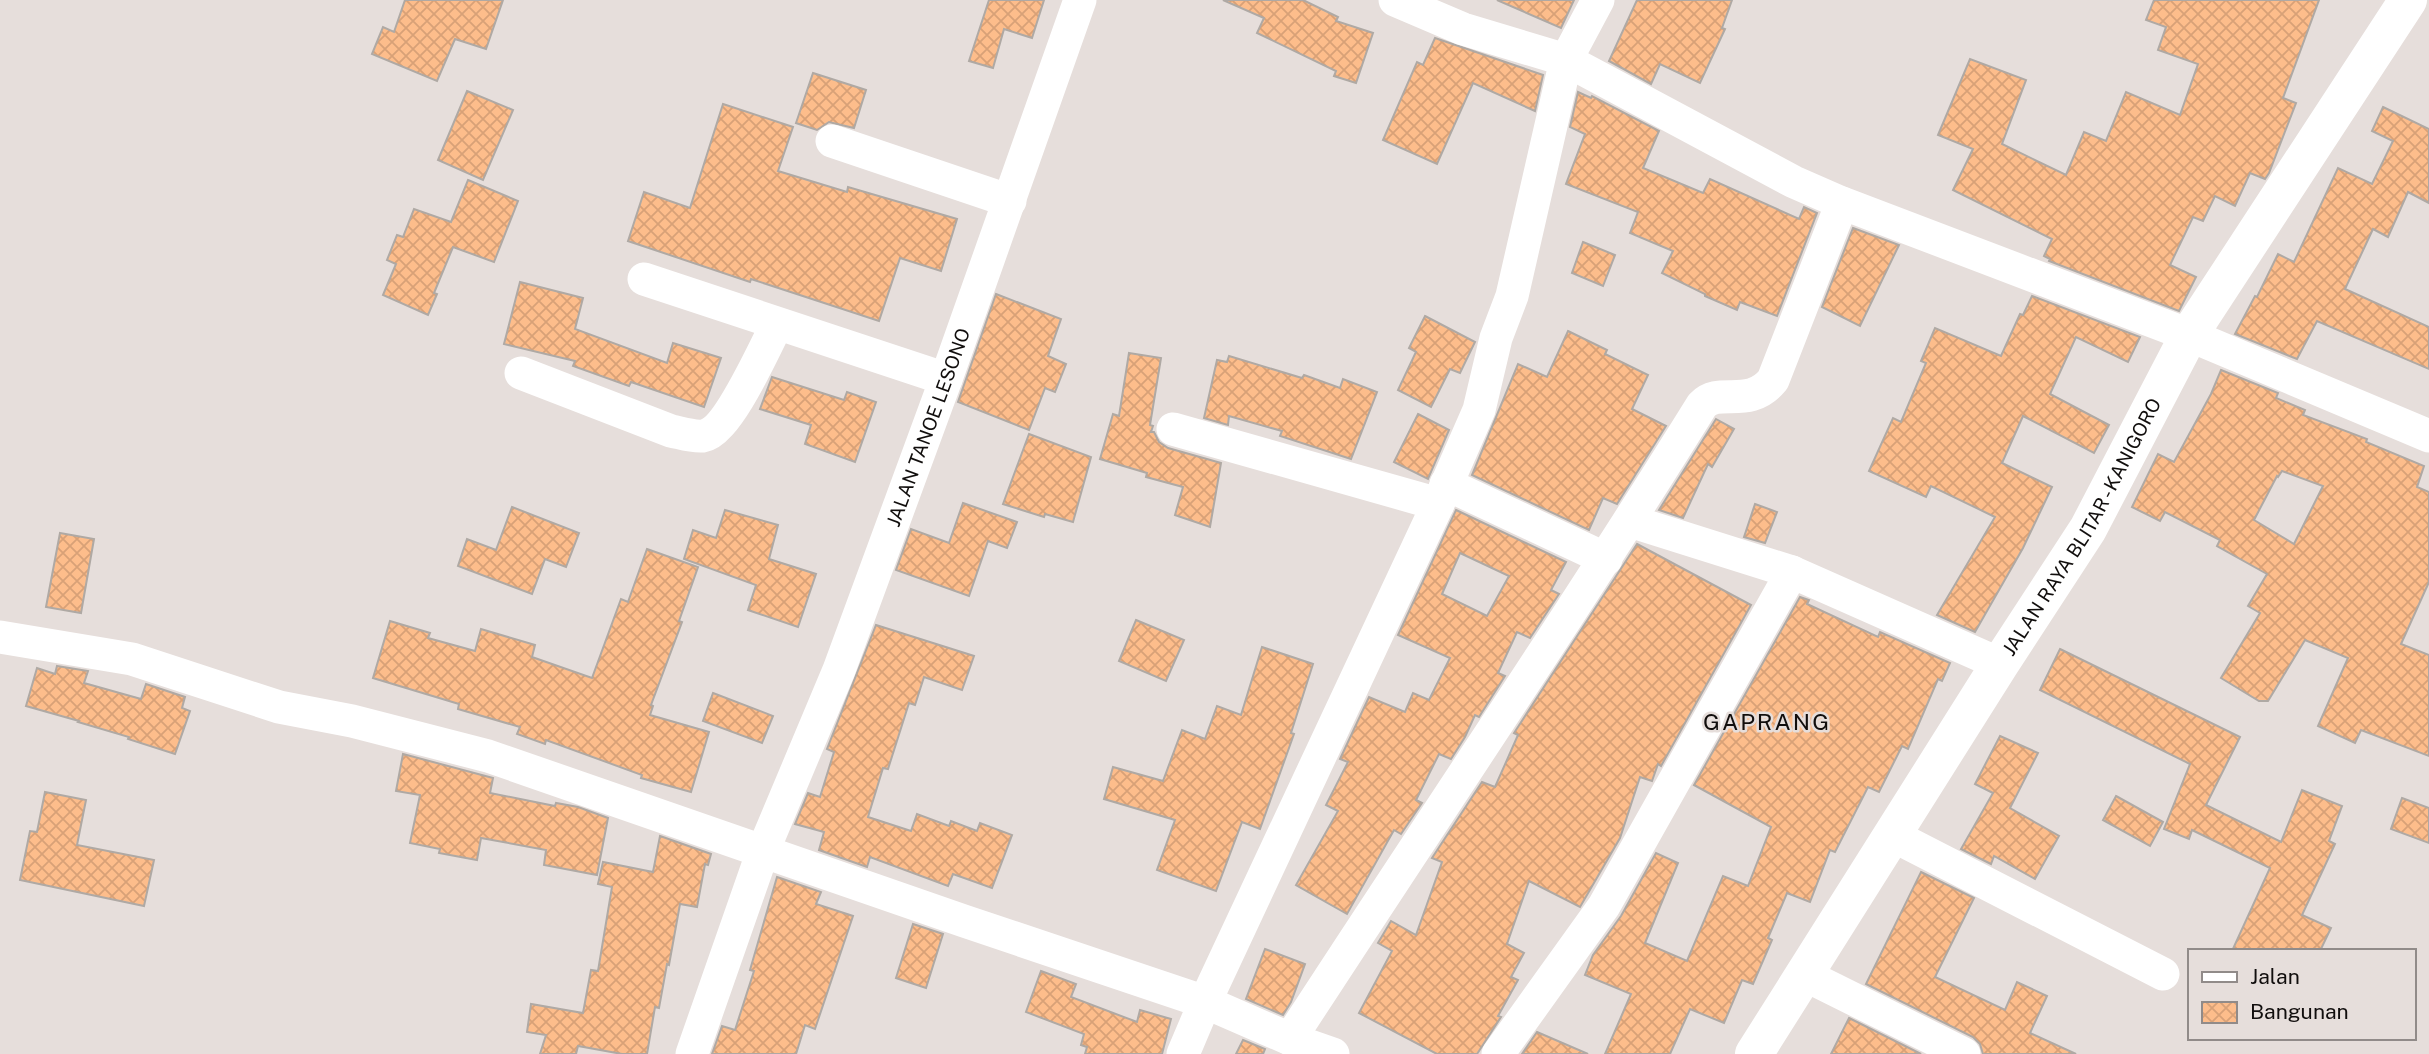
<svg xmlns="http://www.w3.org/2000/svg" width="2429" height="1054" viewBox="0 0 2429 1054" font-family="'Public Sans',sans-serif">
	<defs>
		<pattern id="building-cross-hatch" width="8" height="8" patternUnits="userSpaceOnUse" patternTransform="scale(1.75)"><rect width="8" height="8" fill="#fdbd8b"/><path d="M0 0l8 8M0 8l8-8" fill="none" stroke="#d8a177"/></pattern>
	</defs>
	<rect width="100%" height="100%" fill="#e6dedb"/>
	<g fill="url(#building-cross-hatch)" stroke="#afa9a4" stroke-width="2" fill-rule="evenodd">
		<path d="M405 0H503L486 49 455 39 437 81 372 54 383 27 394 32Z"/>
		<path d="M989 0H1044L1032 38 1004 29 993 68 969 61Z"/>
		<path d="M1223 0H1303L1338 17 1336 21 1373 33 1356 83 1334 76 1336 71 1257 33 1264 18Z"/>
		<path d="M1497 0H1574L1561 28Z"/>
		<path d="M1637 0H1732L1722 28 1725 29 1700 83 1660 64 1651 84 1609 61Z"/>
		<path d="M2154 0H2319L2283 98 2296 103 2269 173 2265 179 2250 173 2235 206 2215 196 2203 221 2193 217 2170 265 2196 277 2179 311 2049 261 2050 259 2044 256 2052 239 1953 190 1973 149 1938 135 1970 59 2026 80 2002 144 2066 175 2084 132 2106 141 2126 92 2180 115 2198 64 2158 50 2166 27 2146 20Z"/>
		<path d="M1435 38 1543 75 1535 111 1473 83 1437 164 1383 140 1417 62 1423 65Z"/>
		<path d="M813 73 866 90 854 128 829 122 817 130 796 123Z"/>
		<path d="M467 91 513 110 483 180 438 160Z"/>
		<path d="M1578 92 1591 98 1592 96 1659 131 1643 168 1703 193 1710 179 1799 219 1804 207 1817 213 1777 316 1740 302 1737 310 1705 296V294L1662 273 1673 251 1630 233 1638 212 1566 184 1585 134 1570 127Z"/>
		<path d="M723 104 793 127 778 171 847 192 848 187 957 219 941 271 900 258 879 321 751 279 750 282 628 241 644 192 690 208Z"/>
		<path d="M2383 107 2429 129V203L2408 192 2388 237 2373 229 2345 289 2429 327V369L2317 321 2297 359 2235 334 2255 296 2257 297 2278 254 2294 262 2338 168 2372 184 2393 141 2372 131Z"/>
		<path d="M468 180 518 201 494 262 453 247 434 293 437 294 428 315 383 295 396 264 387 260 397 235 403 237 414 209 451 222Z"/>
		<path d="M1853 228 1899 245 1860 326 1822 307Z"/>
		<path d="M1583 242 1615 255 1603 286 1572 273Z"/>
		<path d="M520 282 583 298 575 329 667 363 673 343 721 358 704 407 631 382 629 386 573 366 575 361 504 344Z"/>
		<path d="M996 294 1061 319 1048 356 1066 364 1055 392 1045 388 1029 430 958 402Z"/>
		<path d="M2032 296 2140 337 2128 362 2076 337 2050 394 2109 425 2094 453 2023 416 2002 463 2052 487 2023 548 1975 632 1937 615 1995 517 1931 486 1926 497 1869 471 1893 418 1901 422 1926 363 1921 361 1935 328 2001 356 2020 314 2023 315Z"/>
		<path d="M1425 316 1475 342 1460 373 1450 369 1431 407 1398 390 1416 352 1409 348Z"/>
		<path d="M1568 331 1607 350 1605 354 1648 375 1632 409 1666 426 1617 504 1603 498 1589 530 1472 475 1518 364 1547 377Z"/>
		<path d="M1129 353 1161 358 1150 425 1153 426 1151 432H1154L1159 442 1168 448 1221 463 1210 527 1175 515 1183 487 1146 477 1147 473 1100 459 1113 414 1119 416Z"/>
		<path d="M1229 356 1302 378 1304 375 1340 388 1343 379 1377 392 1351 459 1280 436 1282 431 1229 416 1228 425 1204 418 1217 360 1227 362Z"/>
		<path d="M2221 370 2278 393 2276 398 2305 410 2303 415 2367 439 2366 442 2424 466 2417 487 2429 492V582L2401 644 2429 655V756L2361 730 2355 743 2318 726 2348 658 2305 640 2268 701H2259L2221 678 2260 613 2248 606 2267 574 2217 546 2220 540 2165 512 2160 521 2132 507 2158 454 2174 462 2211 394ZM2282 471 2323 486 2294 544 2254 520 2277 476 2278 477Z"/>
		<path d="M772 377 844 400 847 392 876 402 855 462 805 444 811 425 760 409Z"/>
		<path d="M1418 414 1449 430 1428 479 1394 462Z"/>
		<path d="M1716 419 1734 429 1712 467 1708 464 1683 518 1659 510Z"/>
		<path d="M1029 434 1091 457 1073 522 1045 514 1044 517 1003 504Z"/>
		<path d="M963 503 1017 522 1007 548 988 541 969 596 896 570 911 529 949 543Z"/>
		<path d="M1755 504 1777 512 1765 543 1744 537Z"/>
		<path d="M512 507 579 533 566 567 545 559 532 594 458 566 467 539 496 550Z"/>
		<path d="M725 510 778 525 769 559 816 574 798 627 748 610 756 585 684 559 693 530 716 538Z"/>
		<path d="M1456 510 1566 562 1551 590 1559 594 1530 638 1517 632 1498 673 1505 676 1479 717 1475 715 1465 737 1451 759 1439 754 1416 800 1422 803 1401 834 1394 830 1347 914 1296 885 1338 811 1326 805 1348 762 1340 759 1369 697 1405 712 1413 693 1429 700 1450 658 1398 635ZM1460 553 1509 576 1487 616 1442 594Z"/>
		<path d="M60 533 94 539 81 613 46 607Z"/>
		<path d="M1637 544 1751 605 1661 766 1658 764 1652 781 1640 777 1620 838 1580 907 1529 881 1507 944 1524 953 1511 977 1518 980 1498 1016 1501 1017 1477 1054H1437L1359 1013 1392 951 1378 943 1391 921 1416 935 1442 862 1432 858 1482 782 1495 787 1518 735 1514 733Z"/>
		<path d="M647 549 698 567 679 621 682 622 651 705 653 706 650 715 709 732 691 792 641 778 642 775 546 740 545 744 517 734 520 727 458 709 459 704 373 678 390 621 430 633 428 638 475 651 481 629 535 645 532 657 592 678 621 599 628 602Z"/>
		<path d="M1800 597 1809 600 1807 604 1878 637 1880 632 1950 663 1942 681 1938 679 1908 749 1902 746 1879 792 1868 787 1835 852 1830 850 1810 902 1787 893 1768 938 1772 940 1753 984 1742 980 1724 1023 1690 1009 1670 1054H1605L1631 994 1585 975 1593 955 1621 916 1656 853 1678 863 1645 943 1687 961 1723 876 1748 886 1771 827 1694 785Z"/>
		<path d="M1136 620 1184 640 1166 681 1119 661Z"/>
		<path d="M876 625 974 656 962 690 924 677 915 705 909 703 888 769 883 768 868 817 911 831 917 814 949 826 951 821 977 831 980 823 1012 835 992 888 953 874 948 886 870 857 867 867 819 850 824 832 795 824 808 793 820 797 834 752 827 749Z"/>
		<path d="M1262 647 1313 664 1291 733 1294 734 1260 829 1242 822 1216 891 1157 870 1175 820 1104 799 1113 767 1163 781 1182 730 1205 739 1217 706 1241 715Z"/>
		<path d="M2060 649 2240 737 2206 805 2281 842 2302 790 2342 806 2329 841 2335 844 2302 915 2331 928 2320 951H2232L2270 868 2192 830 2189 839 2164 829 2190 764 2040 690Z"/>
		<path d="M57 666 88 671 84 683 141 699 146 684 185 697 182 708 190 711 175 754 128 739 129 737 78 722 79 721 26 706 37 668 55 674Z"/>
		<path d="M713 693 773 716 762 743 703 721Z"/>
		<path d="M2000 736 2038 753 2010 808 2059 836 2035 879 1994 856 1991 864 1961 849 1993 793 1975 784Z"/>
		<path d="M403 754 493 778 490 793 555 806 556 803 578 807 608 818 597 875 544 865 546 850 481 838 477 860 439 853 440 849 410 843 420 795 396 791Z"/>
		<path d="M45 792 86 800 77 845 154 860 144 906 20 880 30 831 37 832Z"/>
		<path d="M2116 796 2163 822 2150 846 2103 820Z"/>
		<path d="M2402 798 2429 808V843L2391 829Z"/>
		<path d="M660 836 711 854 708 865 705 864 697 907 680 904 669 965 667 964 659 1008 655 1007 647 1054H622L578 1046 576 1054H540L546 1035 527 1032 531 1004 583 1013 591 970 598 971 612 887 598 884 603 862 653 872Z"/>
		<path d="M1921 872 1974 898 1935 977 2005 1010 2017 982 2047 996 2030 1033 2076 1054H1983L1980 1044 1973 1037 1866 984Z"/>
		<path d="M777 877 821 892 816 904 853 916 815 1029 805 1025 796 1054H712L722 1026 735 1030 754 971 750 970Z"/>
		<path d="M913 924 943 934 926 988 896 978Z"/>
		<path d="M1265 949 1305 964 1291 1002 1283 1015 1246 999Z"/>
		<path d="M1041 971 1076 984 1071 997 1137 1022 1140 1010 1171 1019 1162 1054H1085L1087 1047 1081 1045 1084 1034 1026 1012Z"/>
		<path d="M1849 1018 1921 1054H1831Z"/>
		<path d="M1537 1032 1588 1054H1522Z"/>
		<path d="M1243 1040 1265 1049 1263 1054H1236Z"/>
	</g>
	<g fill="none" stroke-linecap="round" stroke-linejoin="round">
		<g stroke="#fff" stroke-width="33">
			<path d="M1395 0 1463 29 1566 60 1794 182 1842 203 2189 335 2429 436"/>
			<path d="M832 141 1010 201"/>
			<path d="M644 279 946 379"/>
			<path d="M521 373 671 431C681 433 692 437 703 436 728 432 765 347 777 324"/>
			<path d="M1173 429 1438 504"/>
			<path d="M1446 484 1606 559"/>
			<path d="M1630 521 1792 572 2000 664"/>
			<path d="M0 637 132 659 279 707 352 721 488 756 964 921 1205 1002 1290 1039 1333 1054"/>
			<path d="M1892 835 2163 974"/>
			<path d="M1805 975 1964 1054"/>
			<path d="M1290 1039C1427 828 1569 619 1702 405 1720 386 1748 410 1773 380L1842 203"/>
			<path id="s1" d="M692 1054 763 851 839 670 946 379 1080 0"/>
			<path d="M1183 1054 1205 1002 1438 504 1479 410 1496 338 1512 296 1566 60 1598 0"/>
			<path d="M1498 1054 1604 906 1792 572"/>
		</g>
		<path stroke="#fff" stroke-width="38" id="s2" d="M1754 1054 2000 664 2088 529 2189 335 2408 0"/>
	</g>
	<g text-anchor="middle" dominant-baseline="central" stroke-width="5" stroke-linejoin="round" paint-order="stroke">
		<g font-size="19" fill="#110e0d" stroke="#e6dedb">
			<text stroke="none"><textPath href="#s1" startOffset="670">JALAN TANOE LESONO</textPath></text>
			<text stroke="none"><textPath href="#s2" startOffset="621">JALAN RAYA BLITAR - KANIGORO</textPath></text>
		</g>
		<g font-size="23" letter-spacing="2" fill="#110e0d" stroke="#e6dedb">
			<text x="1767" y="721">GAPRANG</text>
		</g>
	</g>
	<rect x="2188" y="949" width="228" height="91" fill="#e6dedb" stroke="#918b89" stroke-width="2"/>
	<rect x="2202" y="972" width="35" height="10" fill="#ffffff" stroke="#918b89" stroke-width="2"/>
	<text x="2250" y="984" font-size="21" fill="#110e0d">Jalan</text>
	<rect x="2202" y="1002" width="35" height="21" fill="url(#building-cross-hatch)" stroke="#918b89" stroke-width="2"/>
	<text x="2250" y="1019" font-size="21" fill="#110e0d">Bangunan</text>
</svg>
